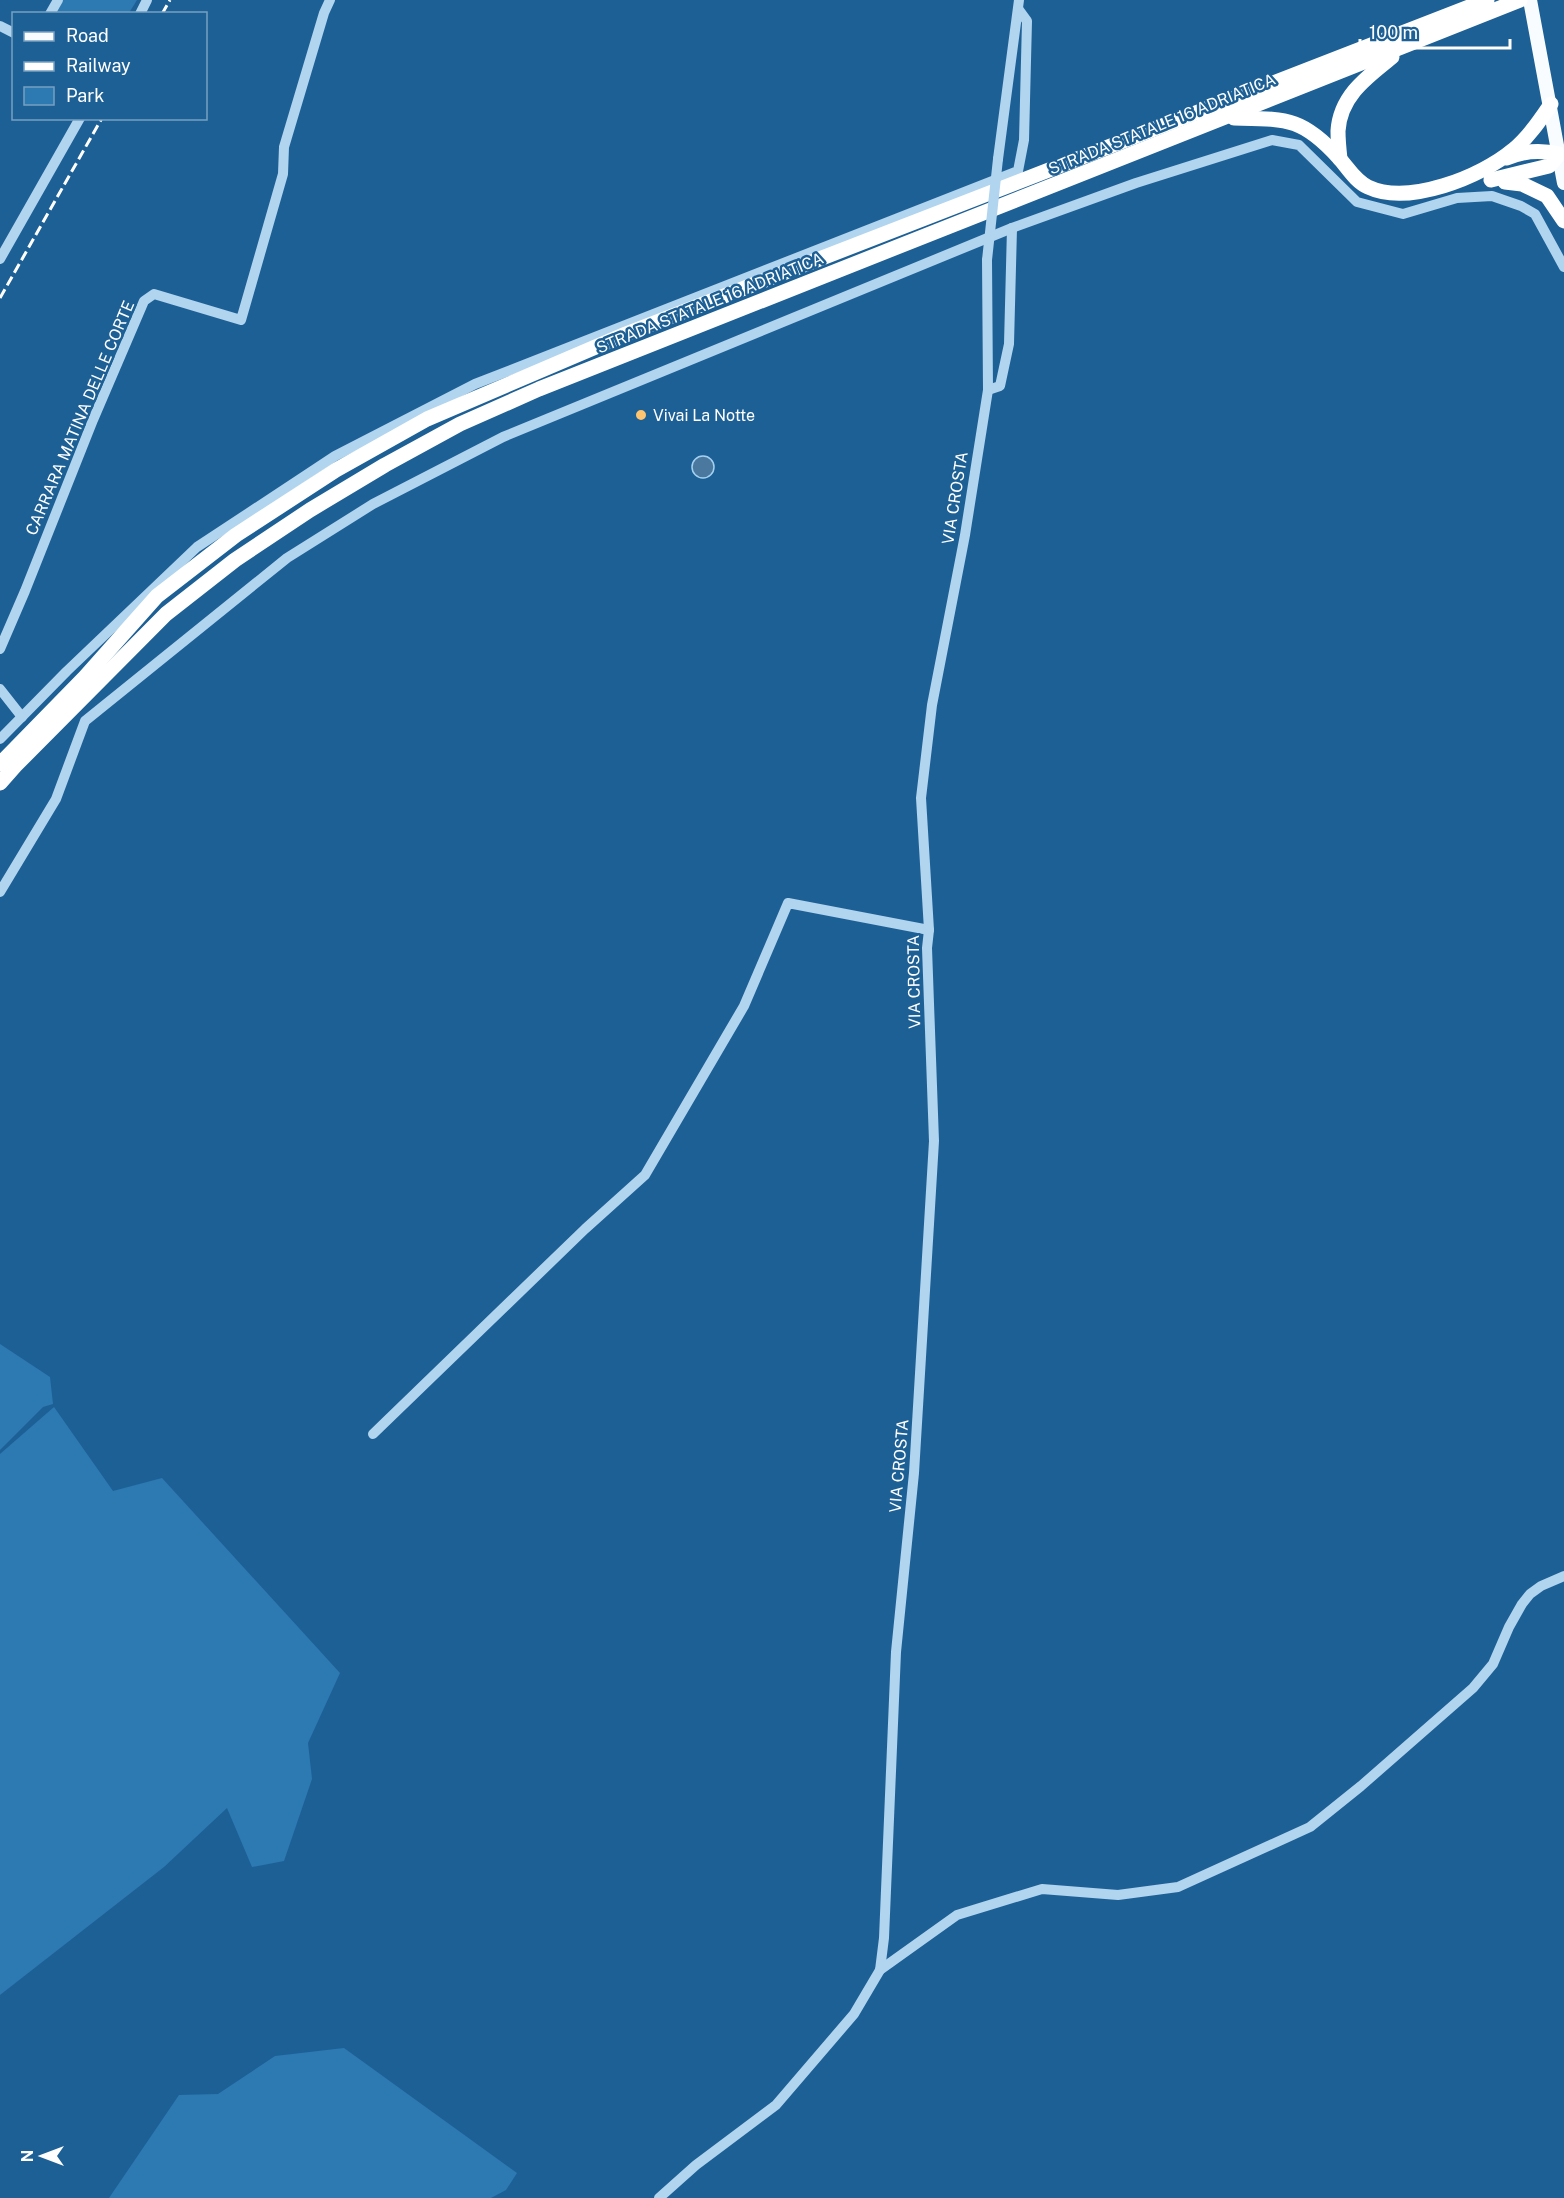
<svg xmlns="http://www.w3.org/2000/svg" width="1564" height="2198" viewBox="0 0 1564 2198" font-family="'Public Sans',sans-serif">
	<rect width="100%" height="100%" fill="#1d6096"/>
	<g fill="#2d79b1">
		<path d="M63 0H137L129 13 56 14Z"/>
		<path d="M0 1344 50 1377 53 1404 43 1407 0 1450Z"/>
		<path d="M54 1407 113 1491 162 1478 340 1673 308 1743 312 1779 284 1861 252 1867 227 1808 164 1867 0 1995V1454Z"/>
		<path d="M344 2048 517 2173 506 2190 491 2198H109L179 2095 218 2094 275 2056Z"/>
	</g>
	<circle fill="#4a789e" stroke="#a4d1f1" stroke-width="1.5" cx="703" cy="467" r="11"/>
	<g fill="none" stroke-linecap="round" stroke-linejoin="round">
		<g stroke="#b1d4ef" stroke-width="10">
			<path d="M50 14 58 0"/>
			<path d="M140 14 147 0"/>
			<path d="M0 26 14 33"/>
			<path d="M998 159 1019 0"/>
			<path d="M0 259 80 118"/>
			<path d="M988 390 1000 386 1009 344 1012 228"/>
			<path d="M0 649 25 591 93 420 144 301 154 294 241 320 283 174 284 147 324 13 330 0"/>
			<path d="M0 689 22 717"/>
			<path d="M0 739 67 671 197 547 335 456 475 384 1018 171 1024 140 1027 21 1019 10"/>
			<path d="M0 892 56 799 85 721 287 558 373 504 503 437 1012 228 1136 183 1272 140 1299 145 1357 202 1403 214 1457 198 1492 196 1521 206 1535 214 1564 267"/>
			<path d="M373 1434 585 1229 645 1175 744 1006 788 903 929 930"/>
			<path d="M880 1970 884 1938 896 1652 914 1473 934 1141 927 948 929 930 921 798 932 705 965 535 988 390 987 260"/>
			<path d="M659 2198 696 2165 776 2105 854 2014 880 1970 957 1915 1042 1889 1118 1895 1178 1887 1310 1827 1361 1786 1473 1688 1493 1664 1509 1627 1522 1604 1530 1594 1541 1586 1564 1576"/>
		</g>
		<path stroke="#f9fcff" stroke-width="14" d="M1530 0 1564 183"/>
		<g stroke="#fff" stroke-width="15">
			<path d="M1234 118C1286 119 1302 117 1339 158 1348 168 1355 181 1368 187 1408 206 1481 177 1513 150 1528 138 1540 120 1551 104"/>
			<path d="M1340 159C1339 150 1338 140 1338 131 1340 96 1367 77 1392 57"/>
			<path d="M1491 180 1549 166 1559 154C1541 150 1525 150 1507 158"/>
			<path d="M1505 182 1522 184 1547 196 1564 221"/>
			<path d="M0 764 85 677 157 596 236 535 336 470 427 419 626 334 1487 0"/>
			<path d="M0 783 15 766 166 614 235 560 310 510 385 465 460 424 539 389 1520 0"/>
		</g>
		<g stroke="#fff" stroke-width="3" stroke-dasharray="10 4.5" stroke-linecap="butt">
			<path d="M162 14 170 0"/>
			<path d="M0 298 102 118"/>
		</g>
		<path stroke="#b1d4ef" stroke-width="10" d="M987 260 998 159"/>
	</g>
	<circle fill="#fec470" stroke="#1d6096" stroke-width="2" cx="641" cy="415" r="6"/>
	<g text-anchor="middle" dominant-baseline="central" stroke-width="5" stroke-linejoin="round" paint-order="stroke">
		<g font-size="16" fill="#fff" stroke="#1d6096">
			<text transform="translate(1162 124) rotate(-22)">STRADA STATALE 16 ADRIATICA</text>
			<text transform="translate(710 303) rotate(-22)">STRADA STATALE 16 ADRIATICA</text>
			<text transform="translate(80 418) rotate(-67)">CARRARA MATINA DELLE CORTE</text>
			<text transform="translate(955 498) rotate(-81)">VIA CROSTA</text>
			<text transform="translate(914 982) rotate(-91)">VIA CROSTA</text>
			<text transform="translate(899 1466) rotate(-85)">VIA CROSTA</text>
		</g>
		<g font-size="16" fill="#fff" stroke="#1d6096" text-anchor="start">
			<text x="653" y="415">Vivai La Notte</text>
		</g>
	</g>
	<rect x="12" y="12" width="195" height="108" fill="#1d6096" stroke="#77a0c0" stroke-width="1.5"/>
	<rect x="24" y="32" width="30" height="9" fill="#f9fcff" stroke="#77a0c0" stroke-width="1.5"/>
	<text x="66" y="42" font-size="18" fill="#ffffff">Road</text>
	<rect x="24" y="62" width="30" height="9" fill="#ffffff" stroke="#77a0c0" stroke-width="1.5"/>
	<text x="66" y="72" font-size="18" fill="#ffffff">Railway</text>
	<rect x="24" y="87" width="30" height="18" fill="#2d79b1" stroke="#77a0c0" stroke-width="1.5"/>
	<text x="66" y="102" font-size="18" fill="#ffffff">Park</text>
	<g transform="translate(42 2156) rotate(270)" stroke="#1d6096" stroke-width="4.5" paint-order="stroke">
	<path d="M0-4.5L10 22L0 15L-10 22Z" fill="#ffffff"/>
	<text y="-9" font-size="16" font-weight="bold" text-anchor="middle" fill="#ffffff">N</text>
	</g>
	<path d="M1360 39v9h150v-9" fill="none" stroke="#ffffff" stroke-width="3"/>
	<text x="1369" y="39" font-size="18" fill="#ffffff" stroke="#1d6096" stroke-width="4.5" paint-order="stroke">100 m</text>
</svg>
